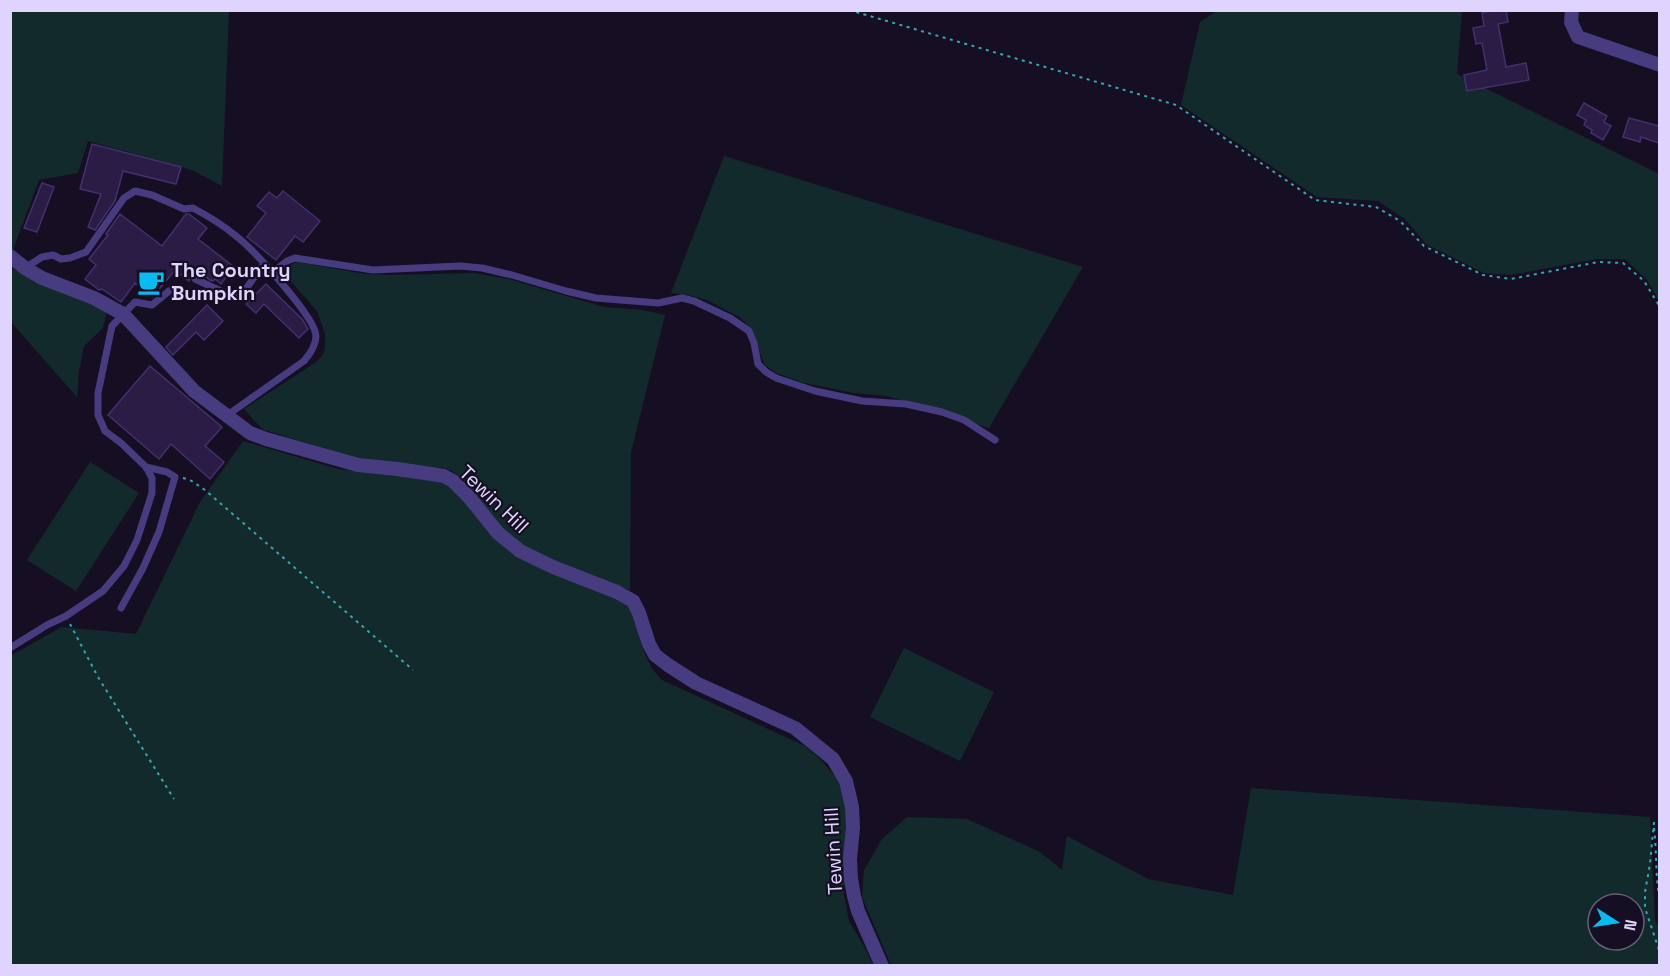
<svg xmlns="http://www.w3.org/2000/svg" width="1670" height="976" viewBox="0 0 1670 976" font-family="'Space Grotesk',sans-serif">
	<rect width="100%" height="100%" fill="#160f23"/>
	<g fill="#132a2d" fill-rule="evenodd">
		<path d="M10 11H229L222 186 192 170 88 141 78 173 39 180 13 250 11 248Z"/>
		<path d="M1217 11H1462L1457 74 1659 174V301L1647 280 1625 259H1596L1511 275 1484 273 1426 244 1405 219 1378 201 1317 197 1181 105 1200 22Z"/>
		<path d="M724 156 1083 267 989 428 887 396 854 393 804 383 776 373 764 364 753 331 741 318 707 300 688 295 671 293Z"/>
		<path d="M297 262 365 274 394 275 475 273 508 279 604 307 643 310 665 315 631 452 630 590C590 575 540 563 507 535 484 515 475 480 445 468L355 458 262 429 244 409 315 363 323 355 325 346V334L317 311 287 277 292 264Z"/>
		<path d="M10 267 46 285 107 311 103 328 84 346 79 371 77 397 11 322Z"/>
		<path d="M243 441 338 469 427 478 449 485 463 497 488 531 509 551 532 564 615 596 628 606 635 617 642 647 652 669 662 680 805 746 820 759 840 782 846 798 848 825 844 895 849 921 865 948 873 965H11L10 656 62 627 136 634 200 502Z"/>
		<path d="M90 462 139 493 76 591 27 560Z"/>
		<path d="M904 648 994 692 960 761 870 717Z"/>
		<path d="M1251 788 1650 817 1655 920 1659 927V965H891L862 897 864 870 882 839 907 817 967 819 1040 852 1062 870 1067 836 1148 879 1233 895ZM1598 904H1634V940H1598Z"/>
	</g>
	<g fill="#2a1c44" stroke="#442f6f" stroke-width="1.5">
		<path d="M1495 10H1506L1508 22 1498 24 1506 67 1526 63 1529 80 1467 91 1464 75 1487 70 1482 43 1476 44 1473 28 1484 26 1482 13Z"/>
		<path d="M1584 103 1607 116 1604 122 1611 126 1603 140 1591 133 1592 130 1584 125 1586 120 1577 115Z"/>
		<path d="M1629 118 1659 126V143L1641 137 1640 142 1623 137Z"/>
		<path d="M92 144 181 167 176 184 123 171 115 201 95 230 88 227 101 194 80 189Z"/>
		<path d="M42 183 54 187 37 232 24 228Z"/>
		<path d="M283 191 320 221 303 242 295 236 276 260 247 237 266 213 257 206 269 192 277 198Z"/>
		<path d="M120 214 162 246 186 214H189L207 228 198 239 234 267 221 284 215 279 213 281 210 280 198 270 190 276 189 281 175 270 153 297 135 283 121 302 102 289 99 290 85 279 96 265 89 259 108 235 106 234Z"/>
		<path d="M266 284 302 319 308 329 299 338 264 304 256 313 246 304Z"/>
		<path d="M207 305 223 321 204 340 196 332 173 355 166 347Z"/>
		<path d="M150 366 222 427 205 446 224 462 210 479 171 444 159 459 108 415Z"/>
	</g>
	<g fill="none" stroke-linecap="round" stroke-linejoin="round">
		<g stroke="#34a7b1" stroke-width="2" stroke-dasharray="3 4.5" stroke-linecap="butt">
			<path d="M849 10 1176 105 1315 200 1376 207 1400 221 1424 246 1483 275 1511 279 1598 262 1623 263 1644 281 1660 307"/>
			<path d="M183 478 190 480 205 490 413 670"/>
			<path d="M70 624 98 677 174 799"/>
			<path d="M1654 822 1650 864 1645 892V908L1660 953"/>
			<path d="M1654 828C1657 852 1655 876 1660 901"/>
		</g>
		<g stroke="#483c80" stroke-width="7">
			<path d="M25 268 42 257 53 255 61 259 70 258 86 252 124 198 135 191 152 195 184 209 193 208C208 216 223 225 236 236 253 249 316 318 316 336 316 346 310 354 304 361L226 416"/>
			<path d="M272 273 287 261 295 258 373 270 460 266 482 268 512 275 566 291 596 298 658 303 682 298 694 301 730 318 749 331 754 343 758 364 766 372 776 378 815 391 862 401 906 404 942 412 964 420 995 440"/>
			<path d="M195 279 223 292 236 295 245 290 264 264"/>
			<path d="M121 608 143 568 159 532 175 477 167 472 146 467"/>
			<path d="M10 648 47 625 66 616 103 591 124 566 137 540 152 493V478L146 467 121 443 105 431 98 415V393L112 326 135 302 152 305 169 291"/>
		</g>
		<g stroke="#483c80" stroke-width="14">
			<path d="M1572 10 1571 22 1578 37 1660 65"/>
			<path d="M10 256 25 268 42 278 94 298 123 314 194 391 250 433 266 439 358 465 397 469 432 474 444 476 453 481 469 497 498 533 520 551 553 567 617 592 633 601 639 613 649 644 655 655 668 665 696 683 795 728 833 759 846 781 852 807 853 827 850 859 851 879 854 896 858 911 882 966"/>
		</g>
	</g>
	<defs>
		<symbol id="cafe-bare" viewBox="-9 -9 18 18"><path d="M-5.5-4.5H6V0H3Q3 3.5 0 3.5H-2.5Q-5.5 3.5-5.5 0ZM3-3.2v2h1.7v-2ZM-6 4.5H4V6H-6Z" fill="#0abbf2" stroke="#160f23" stroke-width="2.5" paint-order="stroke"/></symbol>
	</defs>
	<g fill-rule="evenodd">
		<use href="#cafe-bare" x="132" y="263" width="38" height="38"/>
	</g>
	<g text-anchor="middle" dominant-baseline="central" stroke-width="4.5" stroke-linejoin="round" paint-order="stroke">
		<g font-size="20" font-weight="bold" fill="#ded4fd" stroke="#160f23" text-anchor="start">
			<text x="171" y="270">The Country<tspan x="171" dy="23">Bumpkin</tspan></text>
		</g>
		<g font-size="20" fill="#ded4fd" stroke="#160f23">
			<text transform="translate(494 499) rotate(44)">Tewin Hill</text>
			<text transform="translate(833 851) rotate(-93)">Tewin Hill</text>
		</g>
	</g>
	<rect width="1670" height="976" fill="none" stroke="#ded4fd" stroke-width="24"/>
	<g transform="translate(1616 922) rotate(102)"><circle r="28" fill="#160f23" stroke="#665e7a" stroke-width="1.5"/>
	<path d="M0-4.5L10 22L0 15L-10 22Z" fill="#0abbf2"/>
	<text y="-9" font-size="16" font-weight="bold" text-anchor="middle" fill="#ded4fd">N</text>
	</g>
</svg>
